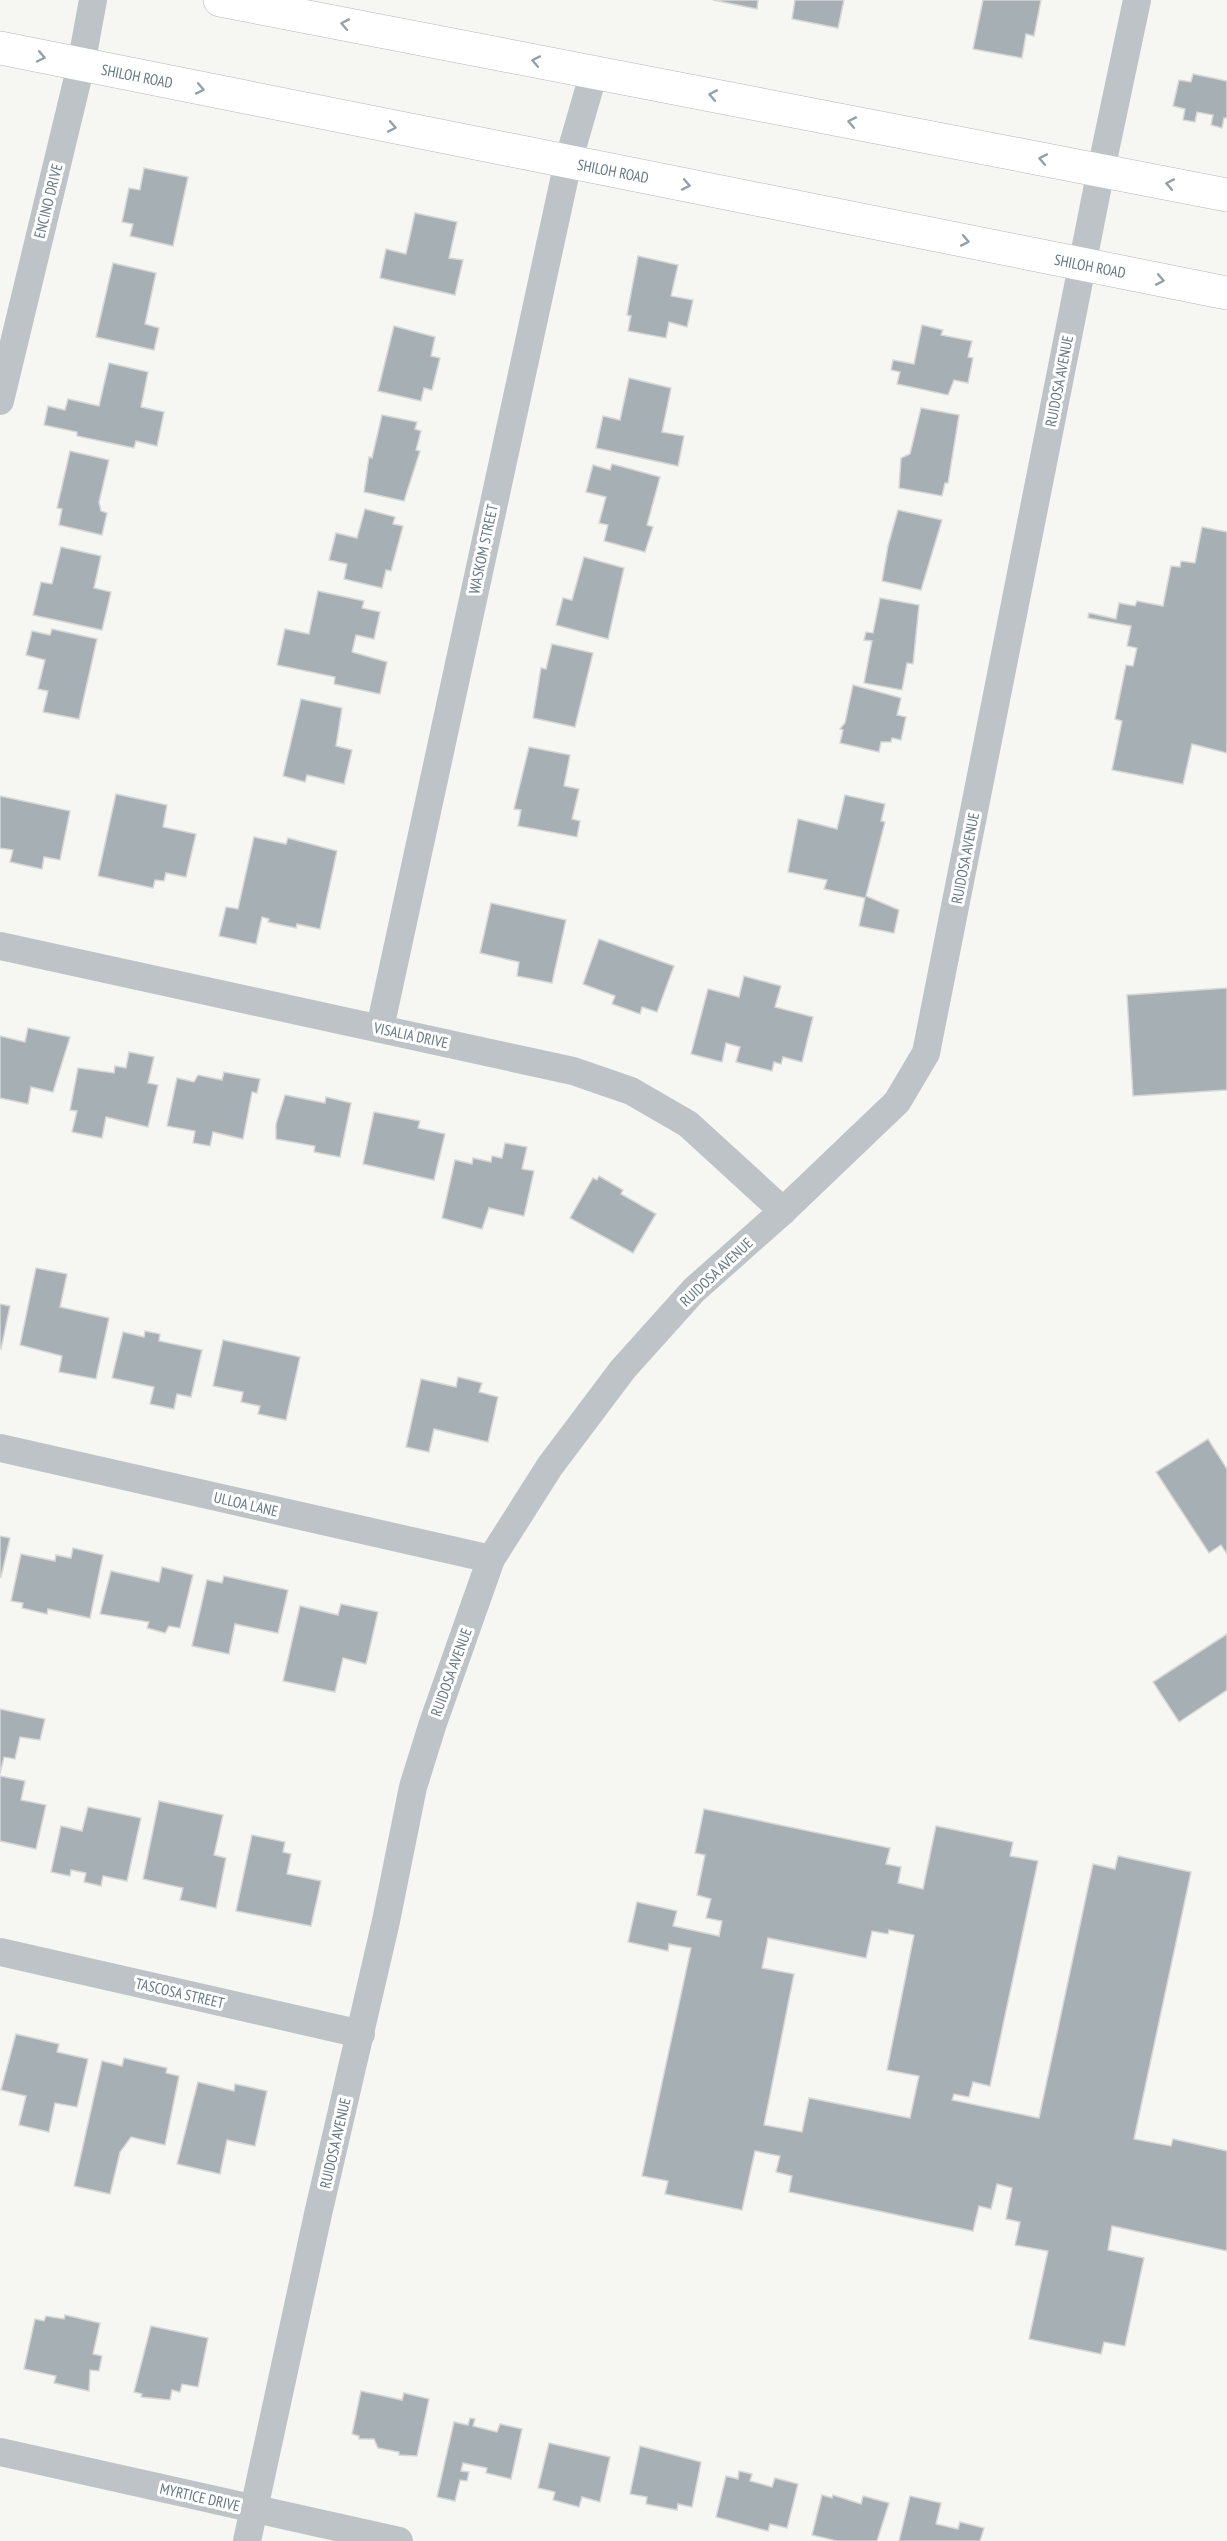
<svg xmlns="http://www.w3.org/2000/svg" width="1227" height="2541" viewBox="0 0 1227 2541" font-family="'PT Sans Narrow',sans-serif">
	<rect width="100%" height="100%" fill="#f6f6f3"/>
	<g fill="#a6afb4" stroke="#d8d7d5" stroke-width="1.5" fill-rule="evenodd">
		<path d="M713 0H758L757 9Z"/>
		<path d="M795 0H844L838 28 792 19Z"/>
		<path d="M983 0H1041L1034 36 1026 34 1022 58 973 49Z"/>
		<path d="M1193 74 1227 81V118H1224L1222 128 1211 125 1213 115 1197 112 1195 122 1183 120 1185 109 1173 106 1179 80 1191 82Z"/>
		<path d="M144 168 188 177 173 246 130 236 133 224 122 222 129 188 140 190Z"/>
		<path d="M415 213 457 222 449 258 463 260 455 295 380 278 386 249 406 254Z"/>
		<path d="M638 256 678 265 671 296 693 300 687 327 669 322 666 338 628 331 631 316 627 315Z"/>
		<path d="M113 263 156 273 145 324 159 328 154 350 96 337Z"/>
		<path d="M922 325 943 330 941 335 972 341 968 357 973 358 968 383 954 380 948 395 897 384 900 372 891 370 893 360 914 364Z"/>
		<path d="M394 326 435 337 431 356 440 358 432 390 424 388 421 401 378 391Z"/>
		<path d="M109 363 148 372 141 407 164 412 157 446 136 441 134 448 77 436V432L44 425 48 406 65 410 68 399 99 406Z"/>
		<path d="M629 378 671 388 662 432 684 436 678 466 596 448 603 416 620 420Z"/>
		<path d="M921 408 959 415 948 483H945L942 496 899 488 901 458 910 454Z"/>
		<path d="M382 415 417 422 415 429 421 431 416 450 420 451 404 501 364 492 369 457 372 458Z"/>
		<path d="M70 451 109 460 99 502 101 511 107 513 102 535 59 525 62 509 57 508Z"/>
		<path d="M612 464 660 477 647 525 653 527 645 552 604 541 608 525 599 523 606 497 586 492 593 465 610 470Z"/>
		<path d="M365 509 395 517 393 524 403 526 391 571 386 570 382 588 344 579 347 564 329 560 336 533 357 538Z"/>
		<path d="M898 510 942 520 921 590 882 581 888 546Z"/>
		<path d="M1202 527 1227 532V753L1192 744 1183 784 1112 770 1122 721 1115 719 1126 665 1133 666 1137 648 1127 646 1131 626 1088 618 1089 613 1116 619 1119 603 1135 606 1137 601 1163 606 1171 566 1180 567 1181 561 1195 563Z"/>
		<path d="M61 547 101 556 94 588 111 592 102 630 33 615 41 582 52 584Z"/>
		<path d="M584 557 624 568 608 639 556 625 563 598 572 600Z"/>
		<path d="M318 591 364 601 362 608 380 612 374 639 356 635 352 652 387 662 380 694 334 684 335 677 277 665 285 629 309 634Z"/>
		<path d="M880 598 919 605 913 664 907 663 902 690 864 683 872 641 864 640 866 632 873 633Z"/>
		<path d="M52 629 97 639 79 719 43 712 48 691 38 689 45 660 26 655 32 631 50 635Z"/>
		<path d="M552 644 593 653 575 727 533 718 541 668 546 669Z"/>
		<path d="M853 685 901 698 897 715 906 717 901 740 892 738 891 742H881L879 752 840 743 843 730 840 729 845 723Z"/>
		<path d="M301 699 342 708 336 746 352 750 344 784 307 775 305 782 283 776Z"/>
		<path d="M529 747 570 755 564 786 579 789 572 819 580 821 577 837 518 826 521 810 514 809Z"/>
		<path d="M116 794 167 805 163 827 196 834 186 877 166 873 164 881 155 880 153 888 98 876Z"/>
		<path d="M845 795 885 804 881 821 885 822 866 896 899 910 894 933 859 926 865 898 824 889 827 880 788 872 798 819 837 829Z"/>
		<path d="M0 796 70 811 60 860 44 857 42 869 10 862 13 850 0 848Z"/>
		<path d="M254 837 286 844 288 838 337 851 320 929 297 924 296 928 268 922 269 919 262 917 256 944 219 936 226 907 238 909Z"/>
		<path d="M491 903 566 920 552 983 517 976 519 962 480 953Z"/>
		<path d="M599 939 674 966 657 1012 642 1007 640 1014 612 1004 615 996 583 984Z"/>
		<path d="M744 976 781 986 775 1007 813 1017 802 1062 783 1057 781 1064 774 1062 772 1071 736 1062 740 1047 726 1043 722 1062 691 1054 708 989 739 997Z"/>
		<path d="M1227 988V1090L1133 1096 1127 995Z"/>
		<path d="M28 1028 70 1037 53 1092 31 1087 28 1104 0 1098V1036L25 1042Z"/>
		<path d="M129 1052 154 1057 148 1083 158 1085 148 1127 106 1117 102 1138 72 1132 77 1111 70 1110 78 1068 114 1073 115 1066 126 1068Z"/>
		<path d="M224 1072 260 1079 257 1093 252 1092 243 1139 213 1132 210 1146 193 1143 195 1131 167 1126 177 1078 194 1082 198 1075 222 1080Z"/>
		<path d="M285 1095 325 1103 326 1097 351 1103 340 1157 314 1152 315 1146 276 1139V1124Z"/>
		<path d="M374 1112 420 1121 418 1128 445 1134 434 1180 363 1164Z"/>
		<path d="M505 1143 527 1147 522 1169 534 1171 524 1216 489 1208 482 1229 442 1218 455 1160 472 1164 473 1158 491 1162 492 1156 502 1158Z"/>
		<path d="M599 1176 623 1190 621 1194 656 1214 633 1253 570 1218 593 1178 597 1180Z"/>
		<path d="M36 1268 67 1274 60 1307 109 1318 96 1379 59 1372 62 1356 20 1345Z"/>
		<path d="M0 1304 10 1306 1 1349 0 1348Z"/>
		<path d="M145 1331 160 1334 159 1341 202 1350 191 1397 177 1394 174 1409 150 1404 154 1387 112 1378 123 1332 144 1337Z"/>
		<path d="M223 1340 300 1357 286 1420 258 1414 260 1406 241 1402 243 1392 213 1386Z"/>
		<path d="M458 1377 482 1383 479 1392 498 1397 488 1442 434 1429 429 1452 406 1447 421 1379 456 1387Z"/>
		<path d="M1208 1439 1227 1469V1554L1221 1545 1209 1553 1156 1472Z"/>
		<path d="M0 1536 10 1538 1 1577H0Z"/>
		<path d="M73 1548 103 1555 90 1618 48 1609 47 1614 22 1608 23 1603 11 1601 21 1554 55 1561 56 1555 71 1558Z"/>
		<path d="M162 1567 193 1575 180 1628 169 1626 165 1633 147 1628 149 1622 100 1614 111 1571 159 1582Z"/>
		<path d="M224 1576 288 1590 278 1633 235 1624 229 1654 192 1646 207 1580 222 1583Z"/>
		<path d="M341 1604 378 1612 366 1664 343 1658 335 1692 283 1681 300 1606 338 1615Z"/>
		<path d="M1227 1634V1690L1179 1722 1153 1682Z"/>
		<path d="M0 1709 45 1719 40 1740 20 1737 15 1759 4 1757 0 1774Z"/>
		<path d="M0 1776 25 1781 21 1800 46 1805 36 1849 0 1841Z"/>
		<path d="M159 1801 223 1815 214 1855 226 1858 216 1908 180 1900 183 1888 143 1879Z"/>
		<path d="M88 1807 141 1818 127 1881 103 1876 101 1886 84 1882 86 1873 71 1870 70 1876 51 1872 61 1826 82 1831Z"/>
		<path d="M704 1809 890 1848 886 1864 901 1867 898 1883 923 1889 936 1826 1013 1842 1010 1856 1038 1861 990 2086 973 2082 969 2097 954 2094 952 2100 1039 2118 1093 1864 1115 1869 1118 1856 1191 1872 1134 2139 1171 2146 1173 2139 1227 2151V2251L1112 2226 1108 2250 1144 2258 1125 2346 1104 2342 1101 2354 1029 2339 1048 2251 1015 2245 1020 2222 1006 2219 1012 2188 997 2184 991 2209 979 2206 973 2231 789 2192 792 2176 776 2172 780 2156 755 2151 742 2210 665 2194 668 2181 642 2176 691 1948 669 1944 668 1951 628 1942 637 1902 677 1911 673 1926 719 1936 722 1921 706 1918 711 1899 697 1895 705 1855 695 1853ZM889 1930 914 1935 887 2070 919 2076 910 2118 809 2098 802 2132 764 2125 794 1974 762 1968 768 1938 866 1958 872 1931 888 1934Z"/>
		<path d="M252 1835 285 1842 283 1852 291 1854 287 1874 321 1881 311 1926 236 1911Z"/>
		<path d="M16 2034 59 2044 57 2052 88 2059 77 2107 55 2103 49 2132 19 2125 26 2096 1 2090Z"/>
		<path d="M124 2058 167 2068 166 2073 179 2076 165 2145 131 2137 120 2152 110 2194 74 2186 102 2061 122 2066Z"/>
		<path d="M198 2082 234 2091 235 2084 267 2091 255 2146 227 2140 220 2174 177 2164Z"/>
		<path d="M65 2315 100 2323 93 2354 102 2356 99 2371 90 2370 89 2391 54 2383 56 2376 24 2369 35 2319 44 2321 46 2316 64 2319Z"/>
		<path d="M151 2326 208 2338 198 2387 182 2384 180 2392 172 2390 170 2400 141 2397 142 2394 134 2392Z"/>
		<path d="M361 2391 402 2400 404 2393 429 2399 417 2456 399 2455V2452L378 2448 374 2439H359V2436L352 2434Z"/>
		<path d="M470 2418 475 2419 473 2426 497 2432 500 2424 522 2429 511 2479 486 2473 487 2468 463 2463 461 2471 469 2472 467 2481 460 2480 455 2501 437 2497 454 2422 468 2425Z"/>
		<path d="M549 2443 610 2457 600 2502 582 2497 579 2507 553 2500 555 2492 538 2488Z"/>
		<path d="M640 2446 701 2462 692 2507 678 2504 677 2510 646 2504 647 2497 630 2494Z"/>
		<path d="M739 2471 752 2474 750 2481 772 2487 775 2478 798 2484 787 2528 770 2524 768 2531 716 2517 726 2476 738 2479Z"/>
		<path d="M822 2495 832 2498 833 2495 861 2504 863 2496 889 2503 877 2541H837L812 2535Z"/>
		<path d="M910 2496 941 2503 936 2524 958 2529 960 2522 984 2528 980 2541H899Z"/>
	</g>
	<g fill="none" stroke-linecap="round" stroke-linejoin="round">
		<defs>
			<g id="secondary">
				<path d="M220 0 1227 195"/>
				<path d="M0 48 1227 293"/>
			</g>
		</defs>
		<use href="#secondary" stroke="#b1b7bb" stroke-width="34"/>
		<g stroke="#bec3c7" stroke-width="28">
			<path d="M0 401 81 65 93 0"/>
			<path d="M0 946 573 1071 631 1091 688 1124 783 1211"/>
			<path d="M380 1028 568 162 594 72"/>
			<path d="M0 1448 491 1559"/>
			<path d="M0 1952 361 2034"/>
			<path d="M0 2452 399 2541"/>
			<path d="M247 2541 318 2214 386 1921 413 1787 433 1723 491 1559 550 1466 623 1369 694 1290 783 1211 897 1102 926 1053 1101 170 1137 0"/>
		</g>
		<use href="#secondary" stroke="#fff" stroke-width="33"/>
	</g>
	<defs><path id="oneway-chevron" d="M-2-3.5L2.5 0L-2 3.5" fill="none" stroke-width="1.6" stroke-linecap="round" stroke-linejoin="round" transform="scale(1.5)"/></defs>
	<g stroke="#92a0a9">
		<use href="#oneway-chevron" transform="translate(345 24) rotate(-169)"/>
		<use href="#oneway-chevron" transform="translate(41 57) rotate(12)"/>
		<use href="#oneway-chevron" transform="translate(536 61) rotate(-169)"/>
		<use href="#oneway-chevron" transform="translate(200 89) rotate(11)"/>
		<use href="#oneway-chevron" transform="translate(713 95) rotate(-169)"/>
		<use href="#oneway-chevron" transform="translate(852 122) rotate(-169)"/>
		<use href="#oneway-chevron" transform="translate(392 127) rotate(11)"/>
		<use href="#oneway-chevron" transform="translate(1043 159) rotate(-169)"/>
		<use href="#oneway-chevron" transform="translate(1170 184) rotate(-169)"/>
		<use href="#oneway-chevron" transform="translate(686 185) rotate(11)"/>
		<use href="#oneway-chevron" transform="translate(965 241) rotate(11)"/>
		<use href="#oneway-chevron" transform="translate(1160 280) rotate(11)"/>
	</g>
	<g text-anchor="middle" dominant-baseline="central" stroke-width="6" stroke-linejoin="round" paint-order="stroke">
		<g font-size="15" fill="#647884" stroke="#fff">
			<text transform="translate(137 76) rotate(11)">SHILOH ROAD</text>
			<text transform="translate(613 171) rotate(11)">SHILOH ROAD</text>
			<text transform="translate(48 201) rotate(-76)">ENCINO DRIVE</text>
			<text transform="translate(1090 266) rotate(11)">SHILOH ROAD</text>
			<text transform="translate(1059 381) rotate(-79)">RUIDOSA AVENUE</text>
			<text transform="translate(483 549) rotate(-78)">WASKOM STREET</text>
			<text transform="translate(965 858) rotate(-79)">RUIDOSA AVENUE</text>
			<text transform="translate(411 1035) rotate(12)">VISALIA DRIVE</text>
			<text transform="translate(716 1272) rotate(-43)">RUIDOSA AVENUE</text>
			<text transform="translate(246 1504) rotate(13)">ULLOA LANE</text>
			<text transform="translate(451 1672) rotate(-70)">RUIDOSA AVENUE</text>
			<text transform="translate(180 1993) rotate(13)">TASCOSA STREET</text>
			<text transform="translate(335 2143) rotate(-77)">RUIDOSA AVENUE</text>
			<text transform="translate(200 2497) rotate(13)">MYRTICE DRIVE</text>
		</g>
	</g>
</svg>
